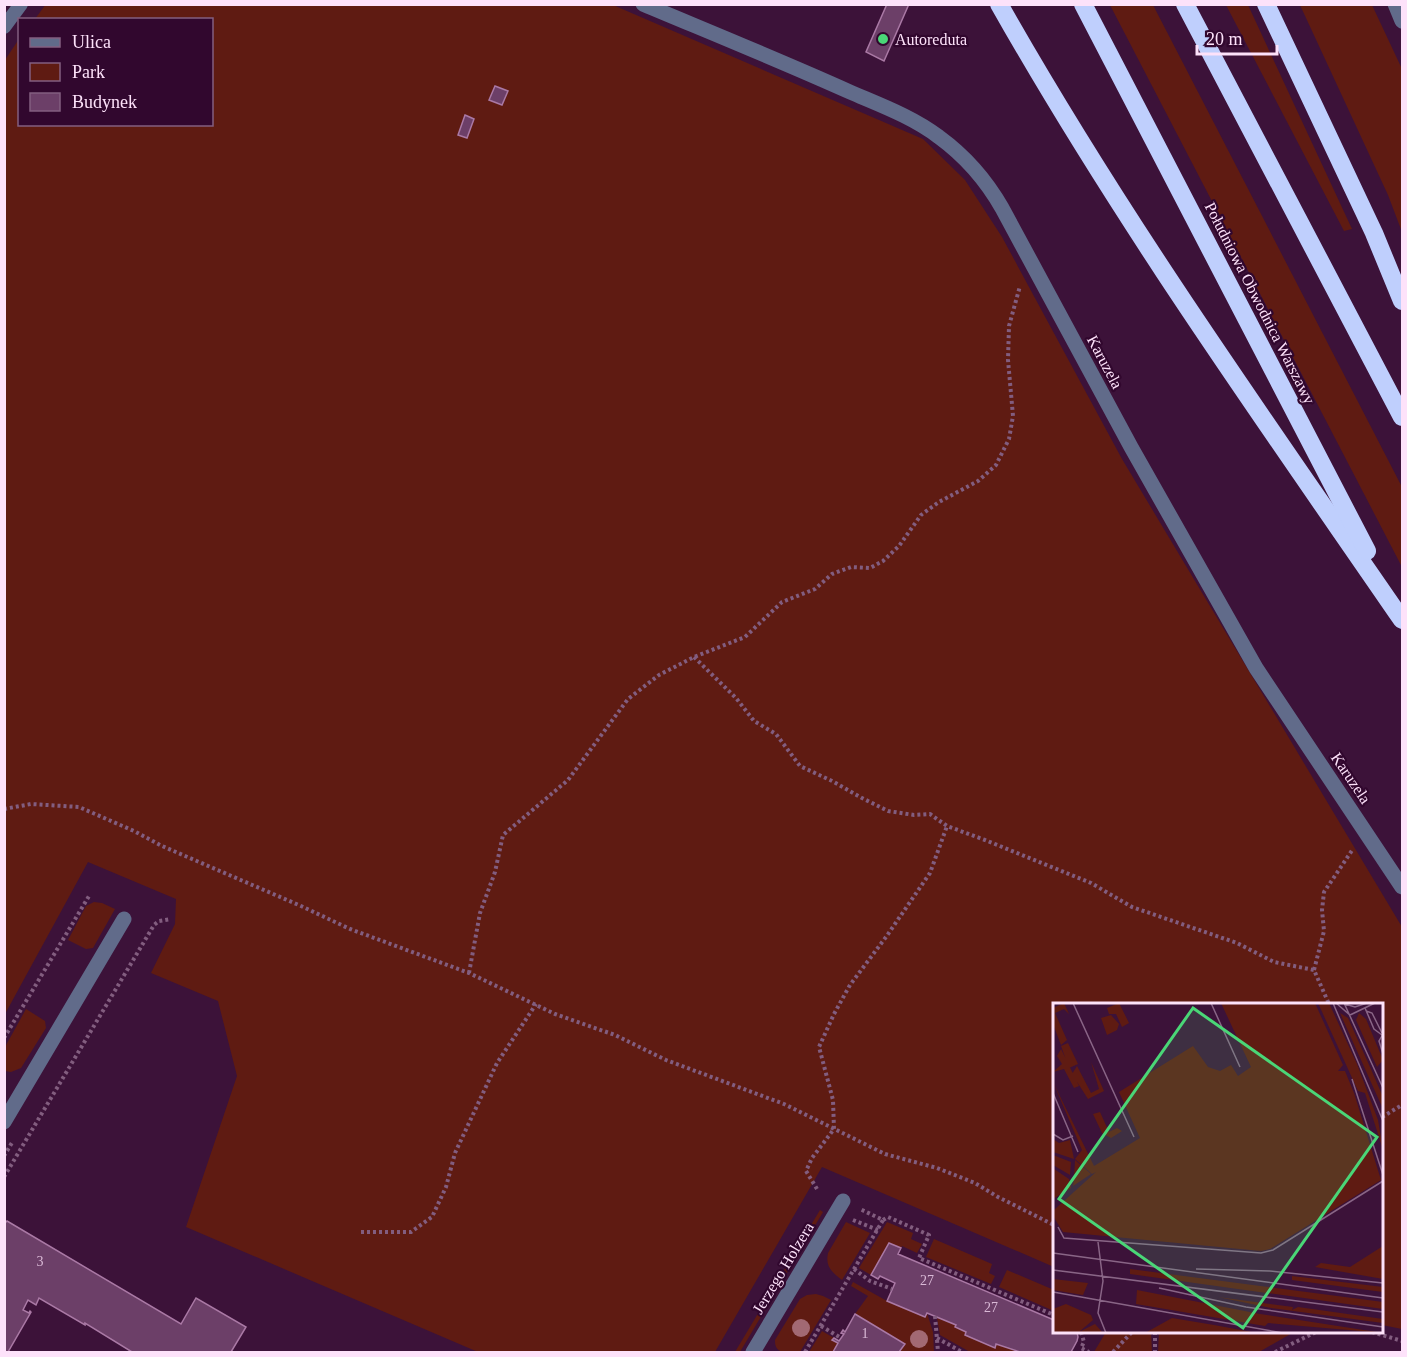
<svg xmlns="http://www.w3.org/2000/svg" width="1407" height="1357" viewBox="0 0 1407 1357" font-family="'Times New Roman',serif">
	<rect width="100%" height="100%" fill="#3c1239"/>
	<g fill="#5f1b12">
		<path d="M46 4 613 5 923 139 965 180 1002 237 1122 459 1402 927V1329L1382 1325V1004H1054V1267L822 1167 715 1352H478L186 1227 237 1076 218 1001 151 973 175 924 176 899 88 862 5 1014V60L19 39 20 124H212V20L35 19Z"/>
		<path d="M1110 5H1153L1402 487V567Z"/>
		<path d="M1226 5H1248L1352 229 1344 231Z"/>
		<path d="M1300 5H1372L1402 69V232L1388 195Z"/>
		<path d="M94 902 102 903 115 909 93 948 86 949 68 940 86 906Z"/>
		<path d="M26 1009 45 1021 46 1028 21 1068 11 1072 5 1071V1047Z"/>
		<path d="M820 1210 823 1212 740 1352H735Z"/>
		<path d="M846 1222 870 1233 842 1280C832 1272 825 1267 828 1253Z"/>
		<path d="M887 1222 913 1233 911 1239 922 1244 917 1253 902 1246 901 1248 889 1244 871 1275 859 1268Z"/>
		<path d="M934 1239 992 1264 989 1273 995 1276 991 1284 926 1257Z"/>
		<path d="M1007 1270 1054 1290V1311L999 1287Z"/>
		<path d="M853 1282 887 1301 925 1317 927 1313 933 1332 934 1352H899L904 1343 855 1314 868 1296 851 1286Z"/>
		<path d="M816 1294 823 1296 831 1300 800 1352C789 1353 774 1355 775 1340L800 1299 807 1295Z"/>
		<path d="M937 1318 956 1325 955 1327 966 1332 965 1335 995 1347 996 1344 1020 1352H970L940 1335Z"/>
		<path d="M822 1331 834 1338 833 1340 838 1343 833 1352H809Z"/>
		<path d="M1106 1332H1151L1152 1352H1094Z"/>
		<path d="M1159 1332H1294L1259 1352H1158Z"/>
	</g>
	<g fill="#6c3f68" stroke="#aa79a5" stroke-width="1.5">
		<path d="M887 4H909L884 61 866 52Z"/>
		<path d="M495 86 508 91 502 105 489 100Z"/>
		<path d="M465 115 474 119 467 138 458 135Z"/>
		<path d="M7 1221 181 1324 196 1298 246 1327 231 1352H132L85 1323V1325L39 1298 36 1305 28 1300 23 1310 29 1313 30 1311 31 1312 8 1352H4V1224Z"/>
		<path d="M889 1243 901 1248 898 1254 1054 1320V1332H1077L1078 1337 1077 1341 1071 1352H1020L996 1344 995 1348 965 1335 966 1332 955 1327 956 1325 927 1313 925 1317 887 1301 895 1283 880 1276 878 1279 871 1275Z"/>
		<path d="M855 1314 905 1344 899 1352H833L838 1343 832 1340 834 1338 839 1341 844 1334 841 1333 843 1330 845 1332Z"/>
	</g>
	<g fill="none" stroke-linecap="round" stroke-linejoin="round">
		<g stroke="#825d7f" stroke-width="4" stroke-dasharray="3 3" stroke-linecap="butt">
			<path d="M694 657 736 698 754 721 776 734 800 766 832 781 862 798 888 811 914 815 930 814 947 826 985 840 1091 883 1132 907 1237 943 1274 962 1314 970 1329 1004"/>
			<path d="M4 809 31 804 79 807 134 831 162 846 301 906 350 929 469 973 555 1014 615 1035 666 1060 784 1104 885 1154 937 1168 975 1183 998 1197 1054 1225"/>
			<path d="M1314 970 1324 931 1322 910 1324 892 1353 849"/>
			<path d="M469 973 480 913 495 872 503 835 568 780 628 699 659 675 694 657 745 637 782 602 815 589 832 574 851 567 870 568 883 561 899 546 921 515 939 502 978 481 996 465 1009 439 1013 416 1008 360 1009 326 1020 286"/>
			<path d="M4 1038 89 896"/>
			<path d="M1382 1117 1402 1105"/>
			<path d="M4 1156 13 1141"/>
			<path d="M4 1177 154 925 159 921 171 919"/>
			<path d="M817 1189 806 1171 812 1158 834 1129 833 1100 819 1047 834 1014 850 985 886 937 930 873 947 826"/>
			<path d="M853 1220 878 1230"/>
			<path d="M883 1220 888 1217 929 1235 919 1258 1054 1315"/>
			<path d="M361 1232H411L432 1217 446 1187 455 1153 497 1063 536 1004"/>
			<path d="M854 1269 870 1281 892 1289"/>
			<path d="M935 1316 938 1352"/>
			<path d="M821 1326 841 1338"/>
			<path d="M1081 1332 1084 1342 1081 1348 1089 1352"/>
			<path d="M1155 1332V1352"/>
			<path d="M1372 1332 1402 1341"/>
			<path d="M937 1338 962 1352"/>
			<path d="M805 1352 883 1220 860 1209"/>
			<path d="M1113 1352 1132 1332"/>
			<path d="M1275 1352 1316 1332"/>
		</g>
		<path stroke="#616b8a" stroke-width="14" d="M4 27 21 4"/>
		<g stroke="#616b8a" stroke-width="15">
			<path d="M643 4C712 33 781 61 850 92 880 105 913 117 939 137 965 156 986 180 1002 208L1131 447 1256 668 1402 887"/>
			<path d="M1395 4 1402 21"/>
			<path d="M4 1122 124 919"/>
			<path d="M753 1352 843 1201"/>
		</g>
		<g stroke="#bfcffd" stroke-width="18">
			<path d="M999 4C1120 218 1263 418 1402 620"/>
			<path d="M1083 4 1367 551"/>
			<path d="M1185 4 1402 417"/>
			<path d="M1266 4 1374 233 1402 301"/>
		</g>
	</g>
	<g fill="#a26973">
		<circle cx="801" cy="1328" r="9"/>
		<circle cx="919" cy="1339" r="9"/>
	</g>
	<circle fill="#4ad677" stroke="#31072e" stroke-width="2" cx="883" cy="39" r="6"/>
	<g text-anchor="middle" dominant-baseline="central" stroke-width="4.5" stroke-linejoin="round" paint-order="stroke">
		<g font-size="14" fill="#d9b9d6">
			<text x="40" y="1261">3</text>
			<text x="927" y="1280">27</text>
			<text x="991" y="1307">27</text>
			<text x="865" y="1333">1</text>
		</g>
		<g font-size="16" fill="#fde2fa" stroke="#31072e" text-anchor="start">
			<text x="895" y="39">Autoreduta</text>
		</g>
		<g font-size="16" fill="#fde2fa" stroke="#31072e">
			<text transform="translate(1260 303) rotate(63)">Południowa Obwodnica Warszawy</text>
			<text transform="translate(1105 362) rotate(62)">Karuzela</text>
			<text transform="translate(1351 778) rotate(56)">Karuzela</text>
			<text transform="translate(783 1268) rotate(-59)">Jerzego Holzera</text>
		</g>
	</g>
	<g transform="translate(1053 1003)">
		<rect width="330" height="330" fill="#3c1239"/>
		<path d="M11 0 16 11 11 6 2 10 14 37 8 42 0 21V5ZM66 0 76 20 69 24 63 11H56L54 5ZM168 0H262L290 62 285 68H292L301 90 328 177 217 246 208 248 10 229 0 213 1 207 43 169 39 171 22 156 29 147 0 79 41 163 87 135 66 89 140 43 155 64 167 68 178 62 185 73 198 64ZM265 0H276L304 61 325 117 330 147 312 90 305 88ZM287 10 295 15 317 64 330 94V106ZM306 10 313 16 330 57 324 64 303 17ZM58 12 66 21 64 27 54 32 48 15ZM15 40 25 61 16 65 8 43ZM8 46 26 83 21 85 11 66 0 69 9 61 4 53ZM38 59 51 88 35 96 19 71 24 63 38 90 46 86ZM47 109 56 129 64 125 69 128 58 135 49 130 40 111ZM0 136 6 140 17 137 21 156 0 149ZM0 152 18 159 17 172 0 162ZM22 157 38 171 20 183 21 176ZM1 166 16 176 18 185 0 196ZM330 243V276L262 264 268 260 297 264ZM77 266 330 299V306L77 271ZM239 273 330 284V289L239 277ZM0 276 35 280 30 292 0 287ZM84 287 207 311 330 330 215 320 212 323 83 301ZM165 294 240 304 239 307 245 304 330 316V320L218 305ZM13 301 38 312 40 317 26 329 42 321 50 330H0V306ZM119 315 161 322 204 330H92Z" fill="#5f1b12"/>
		<path fill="none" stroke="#896586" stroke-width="1.5" d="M20 0 81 134M158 0 187 64M280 0 330 118M283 0 297 12 322 0M291 0 330 85M292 1 302 4 314 0M312 5 321 26 329 32M313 8 319 10 329 30M330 31 326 38 330 51M299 76 330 172M0 90 25 149M0 131 10 137 20 133M5 224 11 235 208 250 220 247 330 178M45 239 50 278 45 310 53 330M0 250 330 295M143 266 217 268 330 280M0 267 330 309M106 285 193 304 330 324M0 289 230 330"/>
		<path fill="#4ad677" fill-opacity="0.15" stroke="#4ad677" stroke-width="3" d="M140 5 324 134 190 325 6 196Z"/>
		<rect width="330" height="330" fill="none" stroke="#fde2fa" stroke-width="3"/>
	</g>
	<rect width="1407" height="1357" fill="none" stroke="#fde2fa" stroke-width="12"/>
	<rect x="18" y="18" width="195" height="108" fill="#31072e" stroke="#835f80" stroke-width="1.5"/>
	<rect x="30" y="38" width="30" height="9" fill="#616b8a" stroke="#835f80" stroke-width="1.5"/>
	<text x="72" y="48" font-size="18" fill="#fde2fa">Ulica</text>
	<rect x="30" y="63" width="30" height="18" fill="#5f1b12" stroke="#835f80" stroke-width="1.5"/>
	<text x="72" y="78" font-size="18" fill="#fde2fa">Park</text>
	<rect x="30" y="93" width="30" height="18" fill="#6c3f68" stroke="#835f80" stroke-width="1.5"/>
	<text x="72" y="108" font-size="18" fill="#fde2fa">Budynek</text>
	<path d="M1197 45v9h80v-9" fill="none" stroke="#fde2fa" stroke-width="3"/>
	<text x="1206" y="45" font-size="18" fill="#fde2fa" stroke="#31072e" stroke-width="4.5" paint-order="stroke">20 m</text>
</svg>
